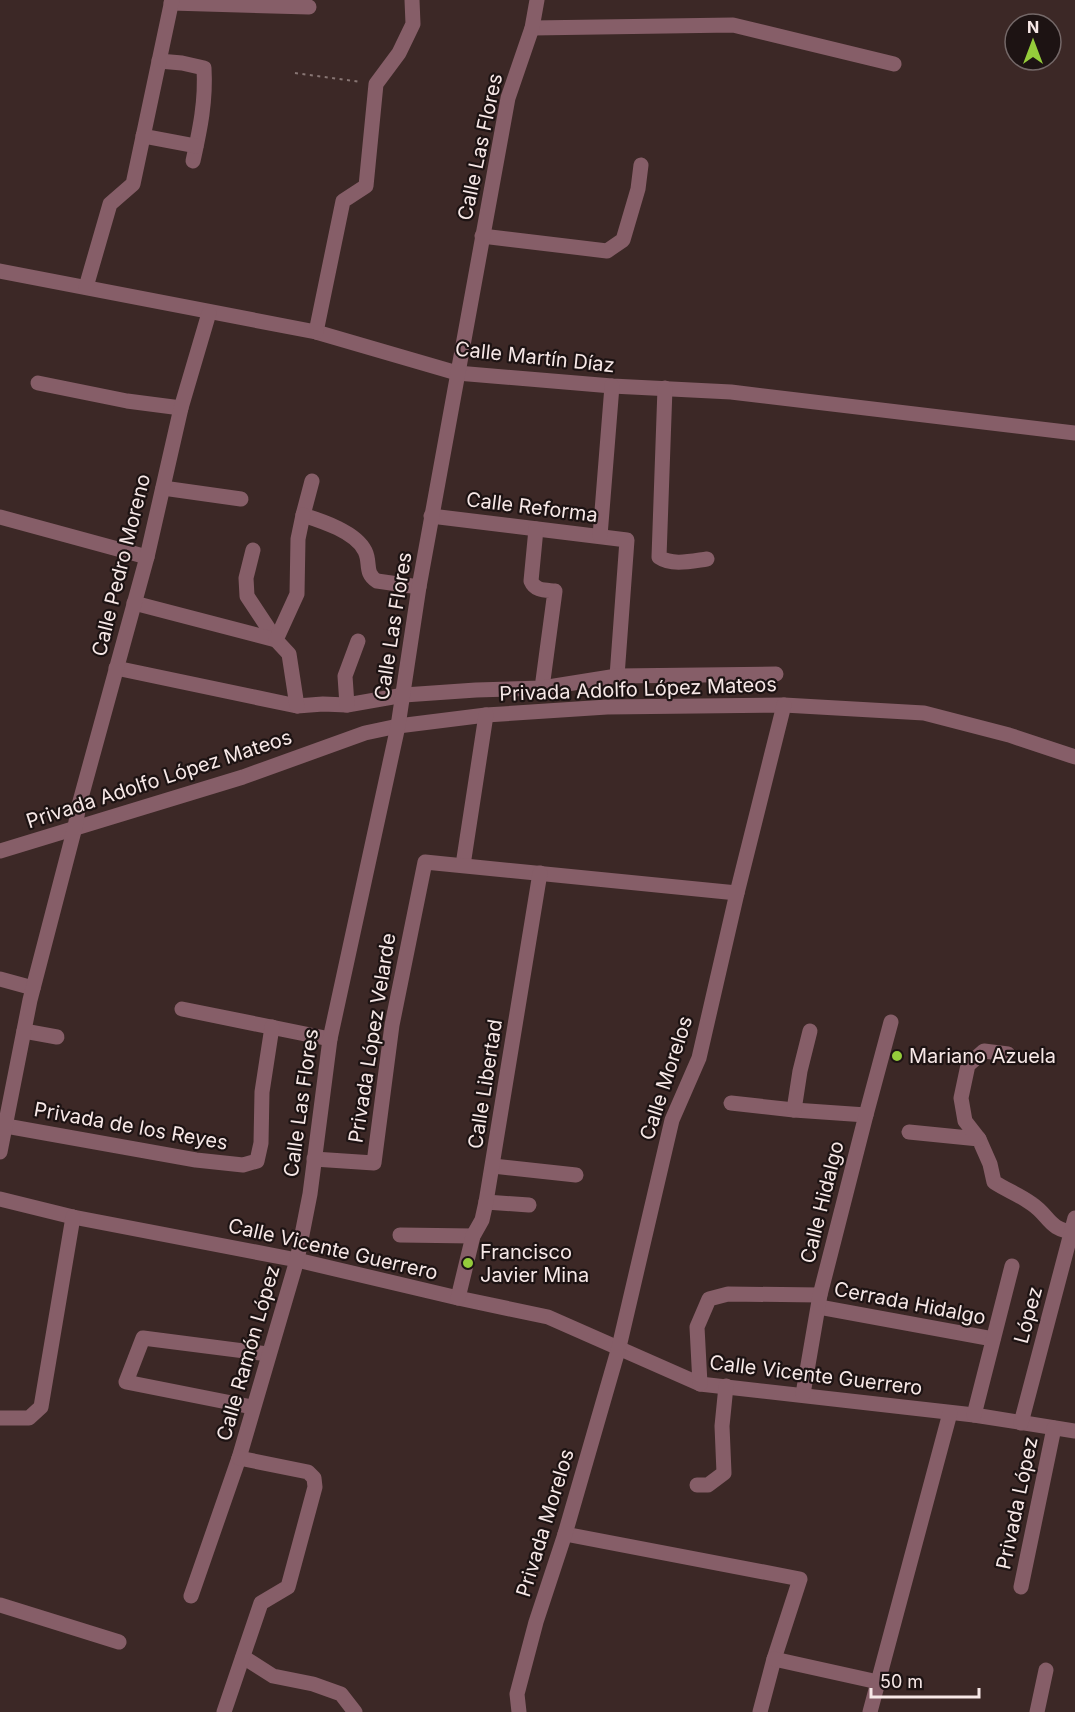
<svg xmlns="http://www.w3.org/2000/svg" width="1075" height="1712" viewBox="0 0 1075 1712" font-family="Inter,sans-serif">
	<rect width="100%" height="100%" fill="#3c2826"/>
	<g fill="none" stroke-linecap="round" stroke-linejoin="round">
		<path stroke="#887674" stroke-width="2" stroke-dasharray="3 4.5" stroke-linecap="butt" d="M295 73 361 82"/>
		<g stroke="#865e68" stroke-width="15">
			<path d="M171 3 309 7"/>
			<path d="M532 28 733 25 894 64"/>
			<path d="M159 61 182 63 204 68C206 101 200 129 193 161"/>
			<path d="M143 136 196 146"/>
			<path d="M482 236 607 251 623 240 638 189 641 165"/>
			<path d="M0 271 316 332 457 373 612 386 731 392 1075 433"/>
			<path d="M86 287 110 204 133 184 172 0"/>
			<path d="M316 332 343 201 366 186 376 84 399 53 413 24 412 0"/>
			<path d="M38 383 127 401 181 408"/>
			<path d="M665 388 659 557C672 566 692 561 707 559"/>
			<path d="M312 481 303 515C322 521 356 532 365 551 371 563 364 573 377 581L419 587"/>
			<path d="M163 488 241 499"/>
			<path d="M431 516 627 540 617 676"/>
			<path d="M0 517 147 557"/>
			<path d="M536 529 531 581C535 591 545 590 555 591L542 688"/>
			<path d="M600 536 612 386"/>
			<path d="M253 550 246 578 247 596 276 640"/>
			<path d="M134 603 276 640"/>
			<path d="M116 668 297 706 323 704 347 705 404 695 476 690 542 688 617 676 776 674"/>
			<path d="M347 705 345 676 358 641"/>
			<path d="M297 706 289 654 276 640 297 594 298 539 303 515"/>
			<path d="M0 851 243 777 365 733 398 726 486 715 607 707 784 705 924 713 1009 735 1075 757"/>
			<path d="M463 865 486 715"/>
			<path d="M0 979 33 988"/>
			<path d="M182 1009 330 1039"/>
			<path d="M24 1031 57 1037"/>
			<path d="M731 1103 794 1110 866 1115"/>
			<path d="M794 1110 800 1071 810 1031"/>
			<path d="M6 1126 196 1160 243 1165 257 1161 261 1143 262 1092 272 1027"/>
			<path d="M909 1132 979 1139 990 1164 994 1182C1006 1190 1020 1195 1032 1204 1050 1216 1048 1230 1075 1232"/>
			<path d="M979 1139 965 1121 961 1098 968 1065 984 1051 1008 1054"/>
			<path d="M0 1152 30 1000 75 827 79 805 147 557 181 408 209 313"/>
			<path d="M314 1159 374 1163 392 1025 425 862 737 893"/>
			<path d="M493 1166 576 1175"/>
			<path d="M0 1199 73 1217 297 1260 458 1298 548 1317 700 1384 974 1415 1075 1431"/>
			<path d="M486 1202 529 1205"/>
			<path d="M400 1235 473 1236"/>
			<path d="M458 1298 473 1236 482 1220 486 1202 540 873"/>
			<path d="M819 1307 993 1339"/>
			<path d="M700 1384 697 1327 709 1299 728 1294 820 1295"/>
			<path d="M803 1394 820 1295 866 1115 891 1022"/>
			<path d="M252 1407 126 1382 143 1338 268 1354"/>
			<path d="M974 1415 1012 1266"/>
			<path d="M0 1418H29L41 1407 73 1217"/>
			<path d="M1021 1423 1075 1218"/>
			<path d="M697 1485H708L724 1473 722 1426 726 1386"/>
			<path d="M565 1534 800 1579 774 1659 760 1712"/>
			<path d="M1021 1587 1054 1428"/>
			<path d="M191 1596 239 1458 297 1260 310 1194 330 1039 398 726 419 587 508 98 532 28 537 0"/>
			<path d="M0 1605 119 1642"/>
			<path d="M243 1657 273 1676 313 1684 341 1694 355 1712"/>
			<path d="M774 1659 878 1682"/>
			<path d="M224 1712 261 1603 288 1587 315 1487 314 1478 308 1472 239 1458"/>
			<path d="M519 1712 517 1694 536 1622 565 1534 619 1347 672 1120 699 1058 737 893 784 705"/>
			<path d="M870 1712 950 1413"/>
			<path d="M1037 1712 1046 1670"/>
		</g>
	</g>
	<g fill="#95cc3b" stroke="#1d1313" stroke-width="2">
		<circle cx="897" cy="1056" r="6"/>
		<circle cx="468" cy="1263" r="6"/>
	</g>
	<g text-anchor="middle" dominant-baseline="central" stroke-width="4.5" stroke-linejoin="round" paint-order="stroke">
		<g font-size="20" fill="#f7e8e7" stroke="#1d1313">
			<text transform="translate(480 147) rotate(-78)">Calle Las Flores</text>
			<text transform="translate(535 357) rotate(6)">Calle Martín Díaz</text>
			<text transform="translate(532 507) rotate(7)">Calle Reforma</text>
			<text transform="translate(121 565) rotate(-76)">Calle Pedro Moreno</text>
			<text transform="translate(393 626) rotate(-81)">Calle Las Flores</text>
			<text transform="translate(638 689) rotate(-2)">Privada Adolfo López Mateos</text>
			<text transform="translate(159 779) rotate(-18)">Privada Adolfo López Mateos</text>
			<text transform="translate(372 1038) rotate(-81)">Privada López Velarde</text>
			<text transform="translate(666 1078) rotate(-72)">Calle Morelos</text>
			<text transform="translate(485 1084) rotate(-81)">Calle Libertad</text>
			<text transform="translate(301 1103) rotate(-82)">Calle Las Flores</text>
			<text transform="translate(131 1126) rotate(10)">Privada de los Reyes</text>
			<text transform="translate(822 1202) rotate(-76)">Calle Hidalgo</text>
			<text transform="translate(333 1249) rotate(13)">Calle Vicente Guerrero</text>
			<text transform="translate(910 1303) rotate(11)">Cerrada Hidalgo</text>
			<text transform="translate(1028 1315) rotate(-75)">López</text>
			<text transform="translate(248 1353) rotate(-74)">Calle Ramón López</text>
			<text transform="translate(816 1375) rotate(7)">Calle Vicente Guerrero</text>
			<text transform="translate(1017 1503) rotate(-78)">Privada López</text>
			<text transform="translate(545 1523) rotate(-73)">Privada Morelos</text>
		</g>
		<g font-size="20" fill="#f7e8e7" stroke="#1d1313" text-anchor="start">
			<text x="909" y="1056">Mariano Azuela</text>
			<text x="480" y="1252">Francisco<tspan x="480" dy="23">Javier Mina</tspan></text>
		</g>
	</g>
	<g transform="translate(1033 42)"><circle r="28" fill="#1d1313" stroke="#746868" stroke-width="1.5"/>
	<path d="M0-4.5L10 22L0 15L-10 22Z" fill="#95cc3b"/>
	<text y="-9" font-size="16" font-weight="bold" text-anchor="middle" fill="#f7e8e7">N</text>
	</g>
	<path d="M871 1688v9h108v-9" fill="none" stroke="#f7e8e7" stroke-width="3"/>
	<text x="880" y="1688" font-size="18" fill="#f7e8e7" stroke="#1d1313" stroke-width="4.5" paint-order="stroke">50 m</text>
</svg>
